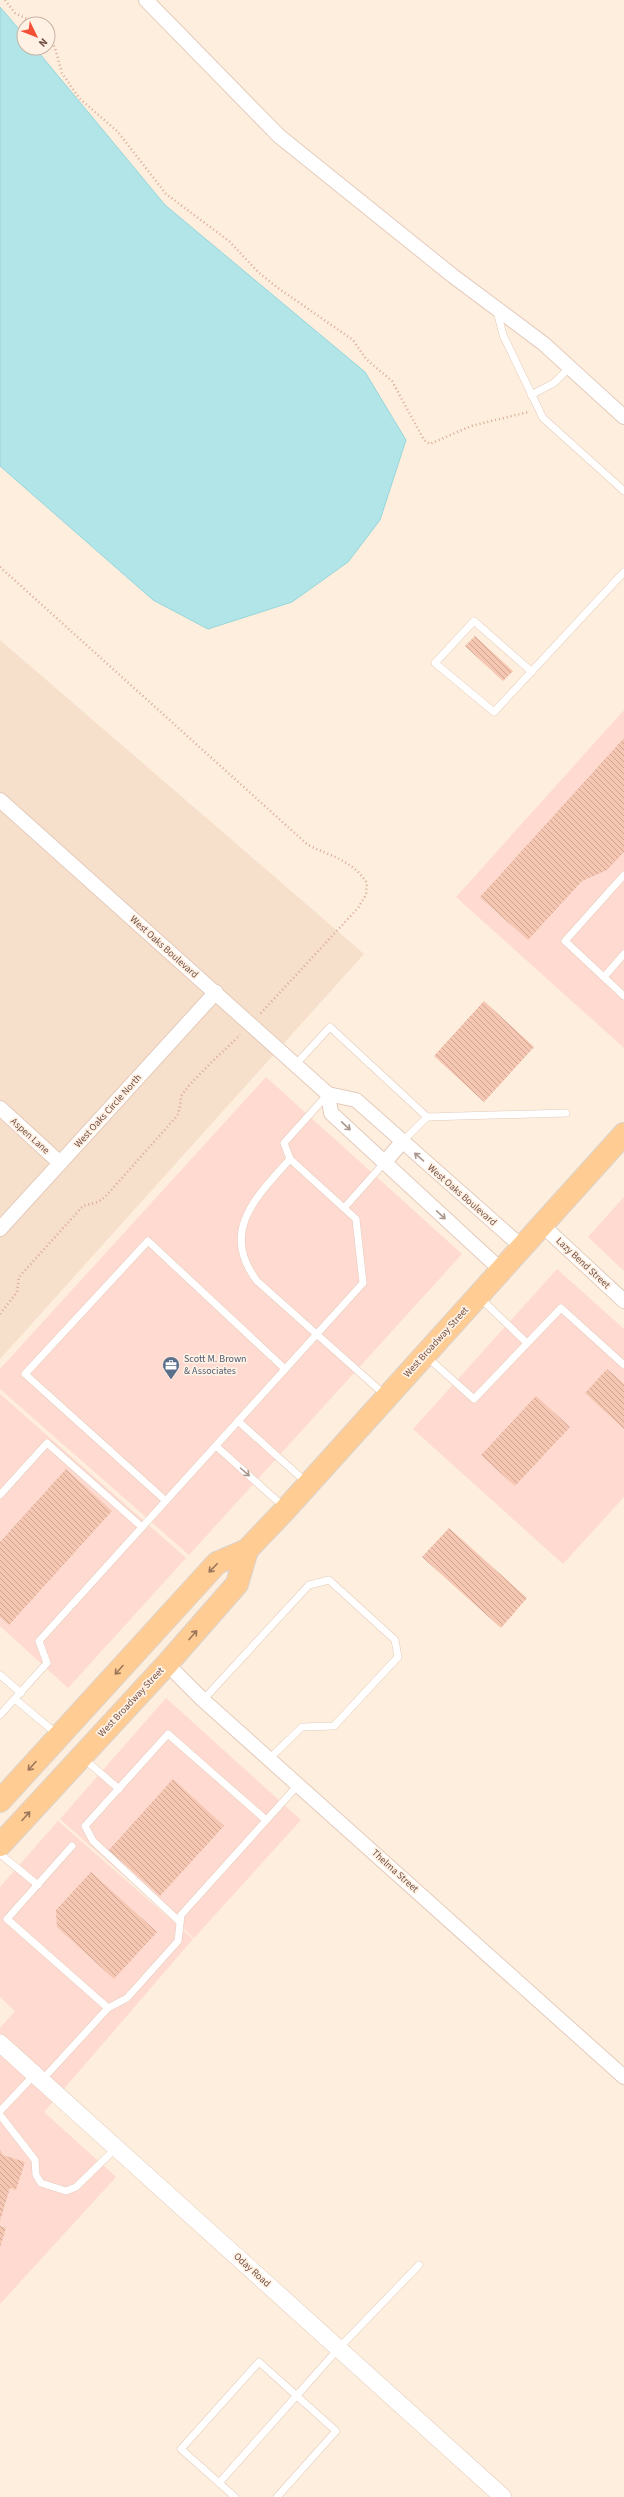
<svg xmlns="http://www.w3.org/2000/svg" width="624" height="2497" viewBox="0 0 624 2497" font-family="'Source Sans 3',sans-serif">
	<defs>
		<pattern id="building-back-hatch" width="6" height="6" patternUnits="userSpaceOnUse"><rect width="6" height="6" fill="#f5c7b2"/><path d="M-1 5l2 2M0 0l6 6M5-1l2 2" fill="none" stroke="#cba492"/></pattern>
	</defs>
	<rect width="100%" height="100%" fill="#feeedd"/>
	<path fill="#f6dfcb" d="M0 640 364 954 0 1359Z"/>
	<g fill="#ffdad0">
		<path d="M624 710V1048L456 897Z"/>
		<path d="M266 1077 462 1254 189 1555 0 1389V1369Z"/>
		<path d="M624 1197V1271L588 1237Z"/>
		<path d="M557 1269 624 1329V1497L563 1564 413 1429Z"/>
		<path d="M0 1394 186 1558 68 1688 0 1626Z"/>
		<path d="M166 1698 301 1820 194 1938 60 1819Z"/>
		<path d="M58 1821 193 1939 44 2112 116 2177 0 2304V2028L15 2011 0 1997V1887Z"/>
	</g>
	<path fill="#b1e5e8" stroke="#96d6db" d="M0 7 24 35V48H35L165 205 365 372 406 440 380 520 348 562 292 602 208 629 153 600 0 466Z"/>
	<g fill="url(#building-back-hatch)">
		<path d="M475 636 513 671 503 681 465 646Z"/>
		<path d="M624 738V852L607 870 582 881 528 940 480 897Z"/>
		<path d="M484 1001 534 1047 484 1102 434 1056Z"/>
		<path d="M607 1369 624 1384V1429L585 1393Z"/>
		<path d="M536 1396 570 1427 515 1486 481 1455Z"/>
		<path d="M66 1469 112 1511 9 1625 0 1617V1542Z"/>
		<path d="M449 1528 527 1598 501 1628 422 1557Z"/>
		<path d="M173 1779 224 1826 160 1896 109 1850Z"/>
		<path d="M91 1872 157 1932 114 1979 57 1927 56 1910Z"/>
		<path d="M0 2149 3 2155 25 2162 16 2190 10 2188 0 2221Z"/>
		<path d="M0 2226 6 2228 0 2247Z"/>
	</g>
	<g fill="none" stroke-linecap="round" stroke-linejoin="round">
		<defs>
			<g id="service">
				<path d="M497 311 503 335 543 418 624 491"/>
				<path d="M531 395 554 383 569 368"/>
				<path d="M532 672 474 621 435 663 494 712 624 572"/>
				<path d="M624 875 565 941 624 996"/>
				<path d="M604 977 624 954"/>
				<path d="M296 1064 330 1027 427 1117"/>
				<path d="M402 1142 427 1117 566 1113"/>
				<path d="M290 1159C257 1196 219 1231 257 1281L385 1395"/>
				<path d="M344 1208 385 1162"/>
				<path d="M480 1298 527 1343"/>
				<path d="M427 1357 474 1399 561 1308 624 1365"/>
				<path d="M238 1421 307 1483"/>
				<path d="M216 1446 284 1507"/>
				<path d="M0 1495 47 1443 142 1527"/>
				<path d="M166 1501 25 1374 148 1241 285 1369"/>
				<path d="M0 1675 21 1693"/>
				<path d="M15 1699 58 1735"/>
				<path d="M203 1700 309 1585 329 1580 395 1640 398 1657 334 1726 302 1727 269 1759"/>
				<path d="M0 1715 47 1663 39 1641 363 1283 356 1219 290 1159 284 1143 328 1094"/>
				<path d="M83 1758 119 1789"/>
				<path d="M72 1846 7 1919 108 2008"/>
				<path d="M0 1854 38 1885"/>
				<path d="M180 1922 93 1841 85 1826 168 1734 266 1820"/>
				<path d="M42 2080 108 2008 127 1998 178 1941 181 1915 298 1785"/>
				<path d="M0 2111 35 2074"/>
				<path d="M0 2115 35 2160 36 2175 41 2183 66 2191 76 2187 116 2148"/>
				<path d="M219 2483 339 2348 419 2265"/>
				<path d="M235 2497 181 2449 259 2362 336 2431 277 2497"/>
			</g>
			<g id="minor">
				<path d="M146 0 279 136 453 276 544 344 624 417"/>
				<path d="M0 800 328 1094 356 1100 522 1247"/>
				<path d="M328 1094 331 1113 501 1270"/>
				<path d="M0 1108 60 1163"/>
				<path d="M385 1162 402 1142"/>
				<path d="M542 1225 624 1301"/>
				<path d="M0 1229 216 992"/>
				<path d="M167 1664 203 1700 624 2077"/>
			</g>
			<path id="tertiary" d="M0 2043 503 2497"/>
			<g id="primary">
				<path d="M0 1801 217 1563 247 1550 286 1509 624 1134"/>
				<path d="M0 1845 167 1664 237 1584 247 1550"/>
			</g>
		</defs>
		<use href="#service" stroke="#e4cbbc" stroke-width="8"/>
		<use href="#minor" stroke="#e4cbbc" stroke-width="16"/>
		<use href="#tertiary" stroke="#e4cbbc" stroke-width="18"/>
		<use href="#primary" stroke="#dbd2ce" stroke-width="24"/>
		<g stroke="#daaa96" stroke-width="2.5" stroke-dasharray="1 3" stroke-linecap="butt">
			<path d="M5 0 15 13 37 24"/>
			<path d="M48 35 55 48 62 73 79 98 118 132 166 194 229 241 258 272 278 288 353 340 366 359 392 381 424 440 430 444 471 426 528 412"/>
			<path d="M0 567 308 845C330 856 352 860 367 883L366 895 358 908 260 1014"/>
			<path d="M0 1314 17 1292 19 1277 83 1206 98 1202 105 1197 177 1116C180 1109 180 1104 181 1097 185 1086 229 1046 240 1035"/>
		</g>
		<use href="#service" stroke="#fff" stroke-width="7"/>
		<use href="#minor" stroke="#fff" stroke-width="14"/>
		<use href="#tertiary" stroke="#fff" stroke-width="17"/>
		<use href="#primary" stroke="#ffcd93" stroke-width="22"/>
	</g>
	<defs><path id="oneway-shaft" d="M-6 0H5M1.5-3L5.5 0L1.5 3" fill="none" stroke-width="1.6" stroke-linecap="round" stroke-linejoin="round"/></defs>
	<g stroke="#ac978f">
		<use href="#oneway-shaft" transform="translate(346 1126) rotate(43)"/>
		<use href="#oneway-shaft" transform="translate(419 1157) rotate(-139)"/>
		<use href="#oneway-shaft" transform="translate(441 1215) rotate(43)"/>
		<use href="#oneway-shaft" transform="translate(245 1472) rotate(42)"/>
	</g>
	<g stroke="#9e765c">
		<use href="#oneway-shaft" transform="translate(213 1568) rotate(134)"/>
		<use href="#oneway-shaft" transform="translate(193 1635) rotate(-49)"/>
		<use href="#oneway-shaft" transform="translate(119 1670) rotate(132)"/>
		<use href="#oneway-shaft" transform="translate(32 1766) rotate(132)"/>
		<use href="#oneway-shaft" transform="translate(26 1816) rotate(-48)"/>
	</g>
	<defs>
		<symbol id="office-pin" viewBox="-11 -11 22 30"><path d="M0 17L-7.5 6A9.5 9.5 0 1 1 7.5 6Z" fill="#5c6f8a" stroke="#fff2e5"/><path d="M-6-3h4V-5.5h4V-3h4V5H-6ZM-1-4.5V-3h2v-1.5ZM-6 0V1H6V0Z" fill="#fff"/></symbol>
	</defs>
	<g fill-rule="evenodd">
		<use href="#office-pin" x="161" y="1355" width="20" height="27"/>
	</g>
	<g text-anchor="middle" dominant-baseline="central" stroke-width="3.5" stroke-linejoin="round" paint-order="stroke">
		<g font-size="10" fill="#755144" stroke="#fff2e5">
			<text transform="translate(164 947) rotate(42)">West Oaks Boulevard</text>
			<text transform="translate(108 1111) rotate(-48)">West Oaks Circle North</text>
			<text transform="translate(30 1136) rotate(42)">Aspen Lane</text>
			<text transform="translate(462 1195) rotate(41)">West Oaks Boulevard</text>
			<text transform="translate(583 1263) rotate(43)">Lazy Bend Street</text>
			<text transform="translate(436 1342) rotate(-48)">West Broadway Street</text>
			<text transform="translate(131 1702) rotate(-47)">West Broadway Street</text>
			<text transform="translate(395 1871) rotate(42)">Thelma Street</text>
			<text transform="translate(252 2270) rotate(42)">Oday Road</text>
		</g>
		<g font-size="10" fill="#4e5e75" stroke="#fff2e5" text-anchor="start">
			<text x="184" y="1359">Scott M. Brown<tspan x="184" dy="12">&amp; Associates</tspan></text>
		</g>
	</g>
	<g transform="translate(36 36) rotate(133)"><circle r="19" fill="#fff2e5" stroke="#c8b2a5"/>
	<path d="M0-3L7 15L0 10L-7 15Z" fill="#f35037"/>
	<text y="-6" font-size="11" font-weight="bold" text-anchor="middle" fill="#755144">N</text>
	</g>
</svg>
